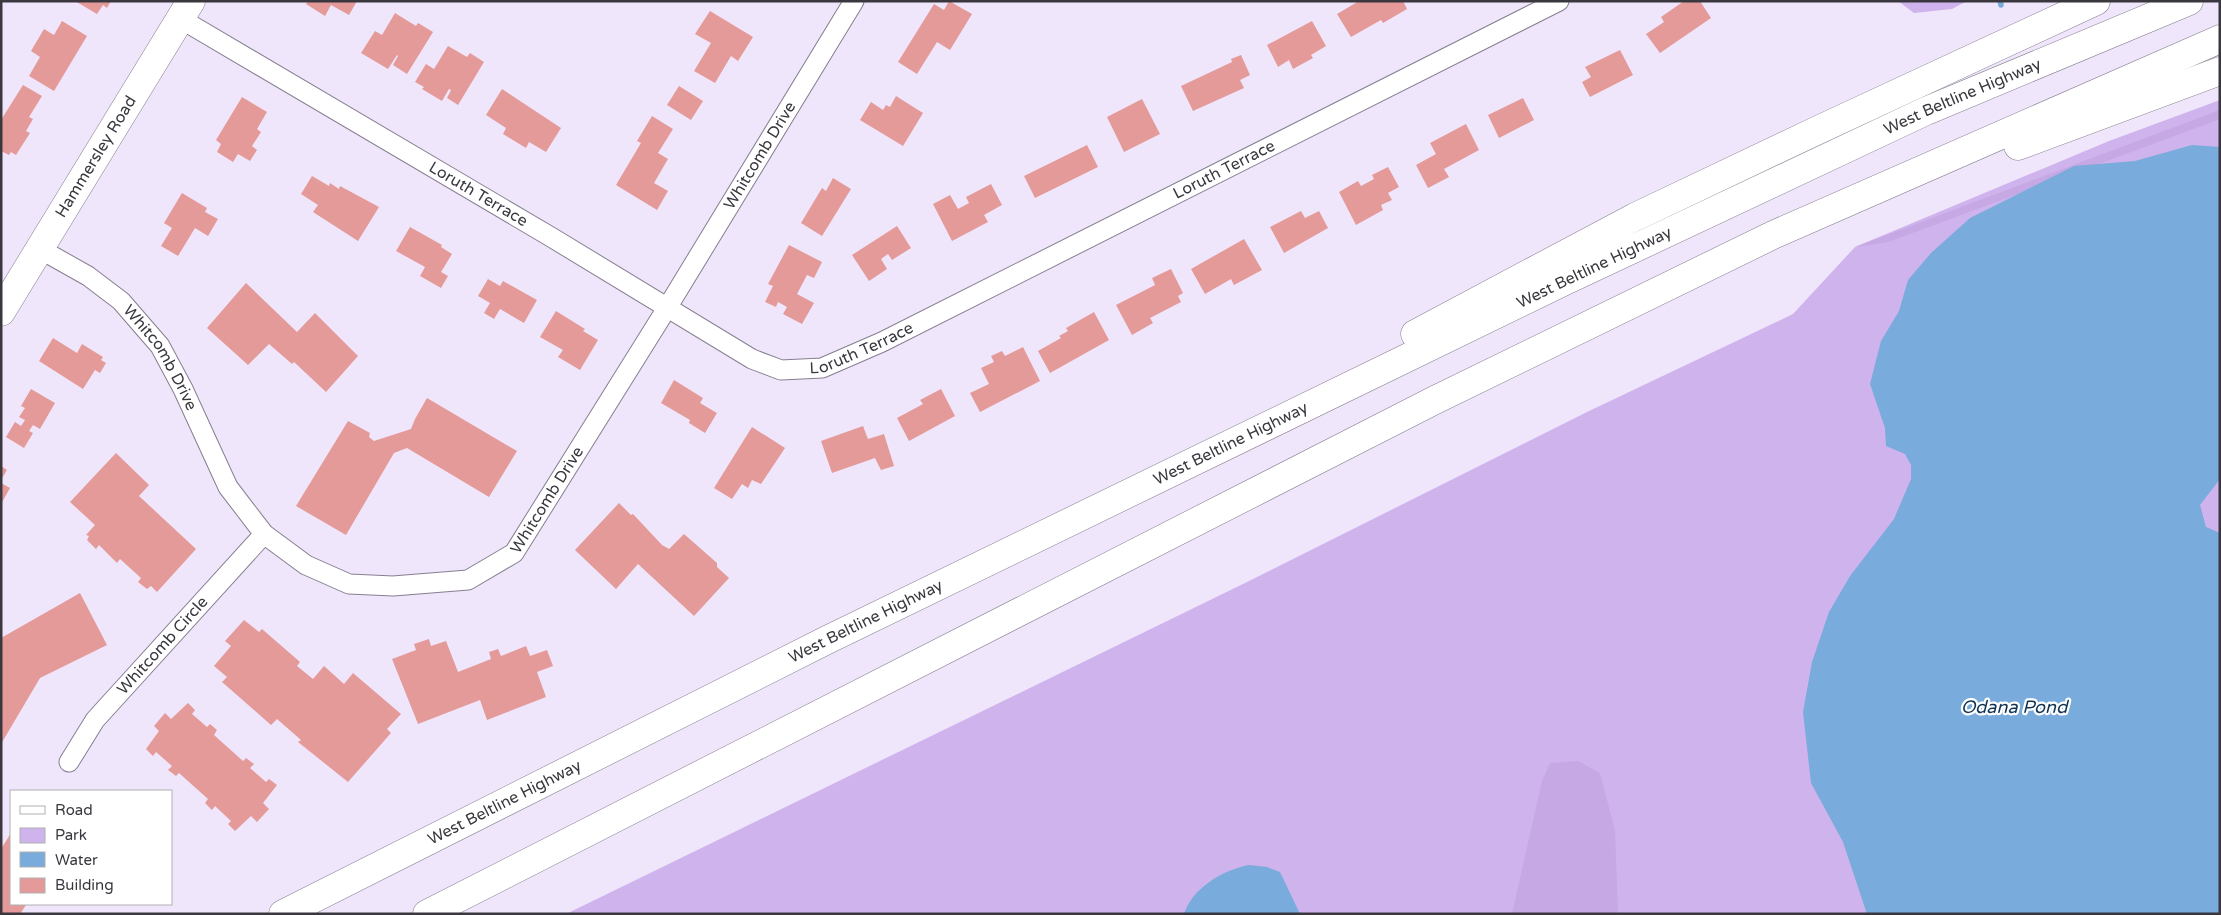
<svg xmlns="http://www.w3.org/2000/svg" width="2221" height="915" viewBox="0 0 2221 915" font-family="'Varela Round',sans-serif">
	<rect width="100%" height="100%" fill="#f0e6fb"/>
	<g fill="#cfb3ed">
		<path d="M1898 1H1967L1952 9 1914 13Z"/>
		<path d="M2220 100V914H566L1245 583 1587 412 1793 314 1855 247 2109 141Z"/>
	</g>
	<g fill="#c5a8e4">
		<path d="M2220 110V119L1888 242 1855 247Z"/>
		<path d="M1578 761 1600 773 1615 831 1618 914H1512L1542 781 1550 763Z"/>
	</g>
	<g fill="#79abdc">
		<path d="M2192 145 2220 147V479L2200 505 2206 527 2220 533V914H1867L1843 842 1811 783 1803 712 1812 662 1829 612 1850 576 1894 519 1911 479V465L1905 454 1886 446 1885 428 1870 384 1881 341 1899 311 1908 280 1931 253 1970 218 2074 166 2135 161Z"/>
		<path d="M1249 865 1267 867 1280 872 1300 914H1184C1192 888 1223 870 1249 865Z"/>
	</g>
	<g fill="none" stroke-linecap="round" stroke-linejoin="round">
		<path stroke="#79abdc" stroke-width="5.5" d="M2000 1 2001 5"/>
	</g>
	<g fill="#e49a99">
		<path d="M75 1H111L107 8 103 5 97 14Z"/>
		<path d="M308 1H357L349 15 331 5 325 16 306 4Z"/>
		<path d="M949 1 972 14 950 50 937 42 917 74 898 62 934 4 944 10Z"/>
		<path d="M1359 1H1403L1407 9 1383 23 1381 20 1351 37 1337 14Z"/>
		<path d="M1684 1H1700L1711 18 1660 53 1646 34 1664 22 1661 17Z"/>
		<path d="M710 11 753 37 738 61 731 56 715 83 694 71 711 43 695 34Z"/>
		<path d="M395 13 416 26 418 23 433 32 407 74 393 65 398 56 397 55 388 69 361 53 375 31 382 35Z"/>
		<path d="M62 21 87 36 54 91 29 76 40 57 31 51 44 29 54 35Z"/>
		<path d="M1312 21 1326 46 1311 55 1313 58 1293 69 1289 60 1278 67 1267 45Z"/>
		<path d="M448 46 467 57 470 53 484 62 458 105 447 98 451 90 449 89 442 101 422 89 424 87 415 82 426 64 434 69Z"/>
		<path d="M1620 50 1633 75 1590 97 1582 82 1591 77 1585 67Z"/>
		<path d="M1241 55 1250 75 1240 80 1244 88 1193 111 1181 86 1232 62 1231 59Z"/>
		<path d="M23 85 42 96 29 117 33 119 26 131 30 133 16 155 11 152 9 155 1 151V120Z"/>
		<path d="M679 86 703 101 691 120 667 105Z"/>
		<path d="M502 89 561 128 546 152 529 142 526 148 503 134 506 128 486 115Z"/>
		<path d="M896 96 923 113 903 146 860 120 871 102 883 110 886 105 890 107Z"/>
		<path d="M242 97 267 112 257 129 261 132 252 146 257 150 250 161 238 154 233 162 217 152 221 144 216 140Z"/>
		<path d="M1523 98 1534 120 1499 138 1488 115Z"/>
		<path d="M1142 99 1160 134 1124 152 1107 117Z"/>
		<path d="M652 116 673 129 658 153 668 159 654 183 668 191 657 210 616 185 641 143 637 141Z"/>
		<path d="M1466 124 1479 150 1444 169 1449 177 1428 188 1416 165 1436 154 1430 143Z"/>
		<path d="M1087 145 1098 167 1035 198 1024 176Z"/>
		<path d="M1388 167 1399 187 1388 193 1392 200 1381 205 1383 210 1356 225 1339 192 1358 181 1361 186 1374 179 1372 175Z"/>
		<path d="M312 176 329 186 330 183 339 189 340 186 379 207 358 241 313 212 318 205 301 194Z"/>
		<path d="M833 178 851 189 822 236 801 223 822 188 826 191Z"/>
		<path d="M991 184 1002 205 984 215 988 222 952 241 933 204 950 195 958 209 969 203 966 197Z"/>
		<path d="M182 193 207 208 205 212 218 219 208 236 195 228 178 256 161 246 172 228 164 223Z"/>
		<path d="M1301 211 1305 218 1319 211 1328 228 1284 253 1270 227Z"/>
		<path d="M897 226 911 248 892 260 888 254 881 259 887 269 869 281 852 255Z"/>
		<path d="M410 227 442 245 441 247 452 254 441 272 448 276 441 288 420 276 425 267 396 251Z"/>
		<path d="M1244 239 1262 270 1234 285 1231 279 1205 294 1191 269Z"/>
		<path d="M789 245 822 262 814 278 807 275 797 294 814 303 802 324 783 314 787 307 778 302 776 307 765 302 773 286 768 284Z"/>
		<path d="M1171 269 1183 293 1178 296 1181 302 1150 318 1153 323 1132 335 1116 305 1155 285 1152 278Z"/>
		<path d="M488 279 500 286 503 281 537 300 524 323 500 309 494 319 484 313 490 303 478 296Z"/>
		<path d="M246 283 297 332 315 313 358 356 326 392 294 362 292 364 269 344 248 365 207 328Z"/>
		<path d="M556 311 585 329 583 331 598 340 580 370 558 357 563 350 540 337Z"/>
		<path d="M1094 312 1109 340 1050 373 1038 351 1061 338 1059 336 1068 331 1066 328Z"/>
		<path d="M53 338 77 353 82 344 103 357 101 360 106 363 100 373 95 370 83 389 39 361Z"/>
		<path d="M1023 347 1040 381 980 412 970 393 989 384 981 368 994 362 991 356 1002 351 1005 356Z"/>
		<path d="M674 380 703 398 700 403 717 413 705 433 689 423 690 420 661 403Z"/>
		<path d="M31 389 55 403 40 429 33 425 29 431 33 433 24 448 6 437 15 422 21 426 25 420 19 417 25 408 21 406Z"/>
		<path d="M941 389 955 416 909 441 897 418 923 404 920 400Z"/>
		<path d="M427 398 517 451 489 497 407 448 394 453 346 535 296 506 348 421 370 433 369 437 374 441 411 429 415 419Z"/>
		<path d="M863 426 868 439 884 434 894 466 881 470 875 458 832 473 821 441Z"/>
		<path d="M752 427 785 448 761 484 752 480 748 488 742 484 732 499 714 488Z"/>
		<path d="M116 453 149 485 139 496 196 549 157 592 151 586 147 589 138 582 141 578 120 559 117 563 99 545 96 549 87 540 89 536 86 535 95 525 70 502Z"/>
		<path d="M1 466 7 470 1 480Z"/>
		<path d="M1 483 10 488 1 504Z"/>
		<path d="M619 503 631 515 633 514 662 545 669 549 684 534 717 563V567L729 578 694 616 638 564 616 589 575 550Z"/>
		<path d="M80 593 107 645 40 678 1 744V638Z"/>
		<path d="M244 620 259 632 262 629 300 662 297 666 313 679 324 666 344 684 353 673 401 714 387 729 391 733 348 782 298 742 301 740 277 719 271 725 222 682 227 677 214 666 231 646 225 641Z"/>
		<path d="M429 639 431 646 446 641 458 672 491 659 489 652 498 649 501 656 526 646 530 656 547 650 553 666 537 672 546 697 487 720 480 700 418 724 392 659 416 650 414 644Z"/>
		<path d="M188 703 195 710 192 714 207 727 210 724 217 730 214 735 243 761 246 758 254 764 250 768 266 782 269 779 277 785 263 803 269 809 257 822 251 816 235 831 228 824 231 821 215 806 212 810 205 803 208 799 179 773 176 776 168 770 172 766 156 752 153 756 146 749 159 731 154 726 165 713 171 719Z"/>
		<path d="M11 833V904L26 905 20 914H1V849Z"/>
	</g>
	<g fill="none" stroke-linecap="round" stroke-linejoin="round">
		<defs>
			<g id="street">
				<path id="s1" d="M181 19 551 237 752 359 781 370 822 368 882 342 1559 1"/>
				<path id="s2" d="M40 249 88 276 121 301 160 346 183 389 228 487 264 534 306 565 349 584 393 586 468 580 514 553 667 308 854 1"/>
				<path id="s3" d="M69 762 95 720 264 534"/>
			</g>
			<g id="secondary">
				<path id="s4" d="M1 312 191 1"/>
			</g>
			<g id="highway">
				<path d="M2018 146 2220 71"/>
				<path d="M1415 334 1635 217 1818 130 2096 1"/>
				<path id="s5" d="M283 914 827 640 1565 281 1926 111 2189 1"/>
				<path d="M427 914 1435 400 1773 235 2220 39"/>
			</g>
		</defs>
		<use href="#street" stroke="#867e90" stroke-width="21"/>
		<use href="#secondary" stroke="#867e90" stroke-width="29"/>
		<use href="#highway" stroke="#867e90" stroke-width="29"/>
		<use href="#street" stroke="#fff" stroke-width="19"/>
		<use href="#secondary" stroke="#fff" stroke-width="28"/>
		<use href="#highway" stroke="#fff" stroke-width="28"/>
	</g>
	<g text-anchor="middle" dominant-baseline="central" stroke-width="4.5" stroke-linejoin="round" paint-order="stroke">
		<g font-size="16" fill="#3a373e" stroke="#fff">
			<text stroke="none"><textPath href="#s5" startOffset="1868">West Beltline Highway</textPath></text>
			<text stroke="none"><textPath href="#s2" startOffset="1111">Whitcomb Drive</textPath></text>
			<text stroke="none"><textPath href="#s4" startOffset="182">Hammersley Road</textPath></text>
			<text stroke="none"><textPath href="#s1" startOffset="1185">Loruth Terrace</textPath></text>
			<text stroke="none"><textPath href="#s1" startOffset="345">Loruth Terrace</textPath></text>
			<text stroke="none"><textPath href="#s5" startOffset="1462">West Beltline Highway</textPath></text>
			<text stroke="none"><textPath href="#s1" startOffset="780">Loruth Terrace</textPath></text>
			<text stroke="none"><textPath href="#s2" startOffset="166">Whitcomb Drive</textPath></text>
			<text stroke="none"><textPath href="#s5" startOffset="1058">West Beltline Highway</textPath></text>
			<text stroke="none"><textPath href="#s2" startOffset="706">Whitcomb Drive</textPath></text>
			<text stroke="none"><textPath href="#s5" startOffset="652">West Beltline Highway</textPath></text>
			<text stroke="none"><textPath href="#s3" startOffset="150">Whitcomb Circle</textPath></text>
			<text stroke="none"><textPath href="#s5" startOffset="248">West Beltline Highway</textPath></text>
		</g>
		<g font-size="18" font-style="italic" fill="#0e3353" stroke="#fff">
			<text x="2014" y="707">Odana Pond</text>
		</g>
	</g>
	<rect width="2221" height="915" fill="none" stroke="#3a373e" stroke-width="5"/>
	<rect x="10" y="790" width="162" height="115" fill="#ffffff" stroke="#b0afb2"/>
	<rect x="20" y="806" width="25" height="8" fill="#ffffff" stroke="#b0afb2"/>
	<text x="55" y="815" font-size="15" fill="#3a373e">Road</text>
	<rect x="20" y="828" width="25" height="15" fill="#cfb3ed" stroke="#b0afb2"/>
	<text x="55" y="840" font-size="15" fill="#3a373e">Park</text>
	<rect x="20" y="852" width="25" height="15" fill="#79abdc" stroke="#b0afb2"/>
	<text x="55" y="865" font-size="15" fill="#3a373e">Water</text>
	<rect x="20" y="878" width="25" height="15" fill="#e49a99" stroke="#b0afb2"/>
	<text x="55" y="890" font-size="15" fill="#3a373e">Building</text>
</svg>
